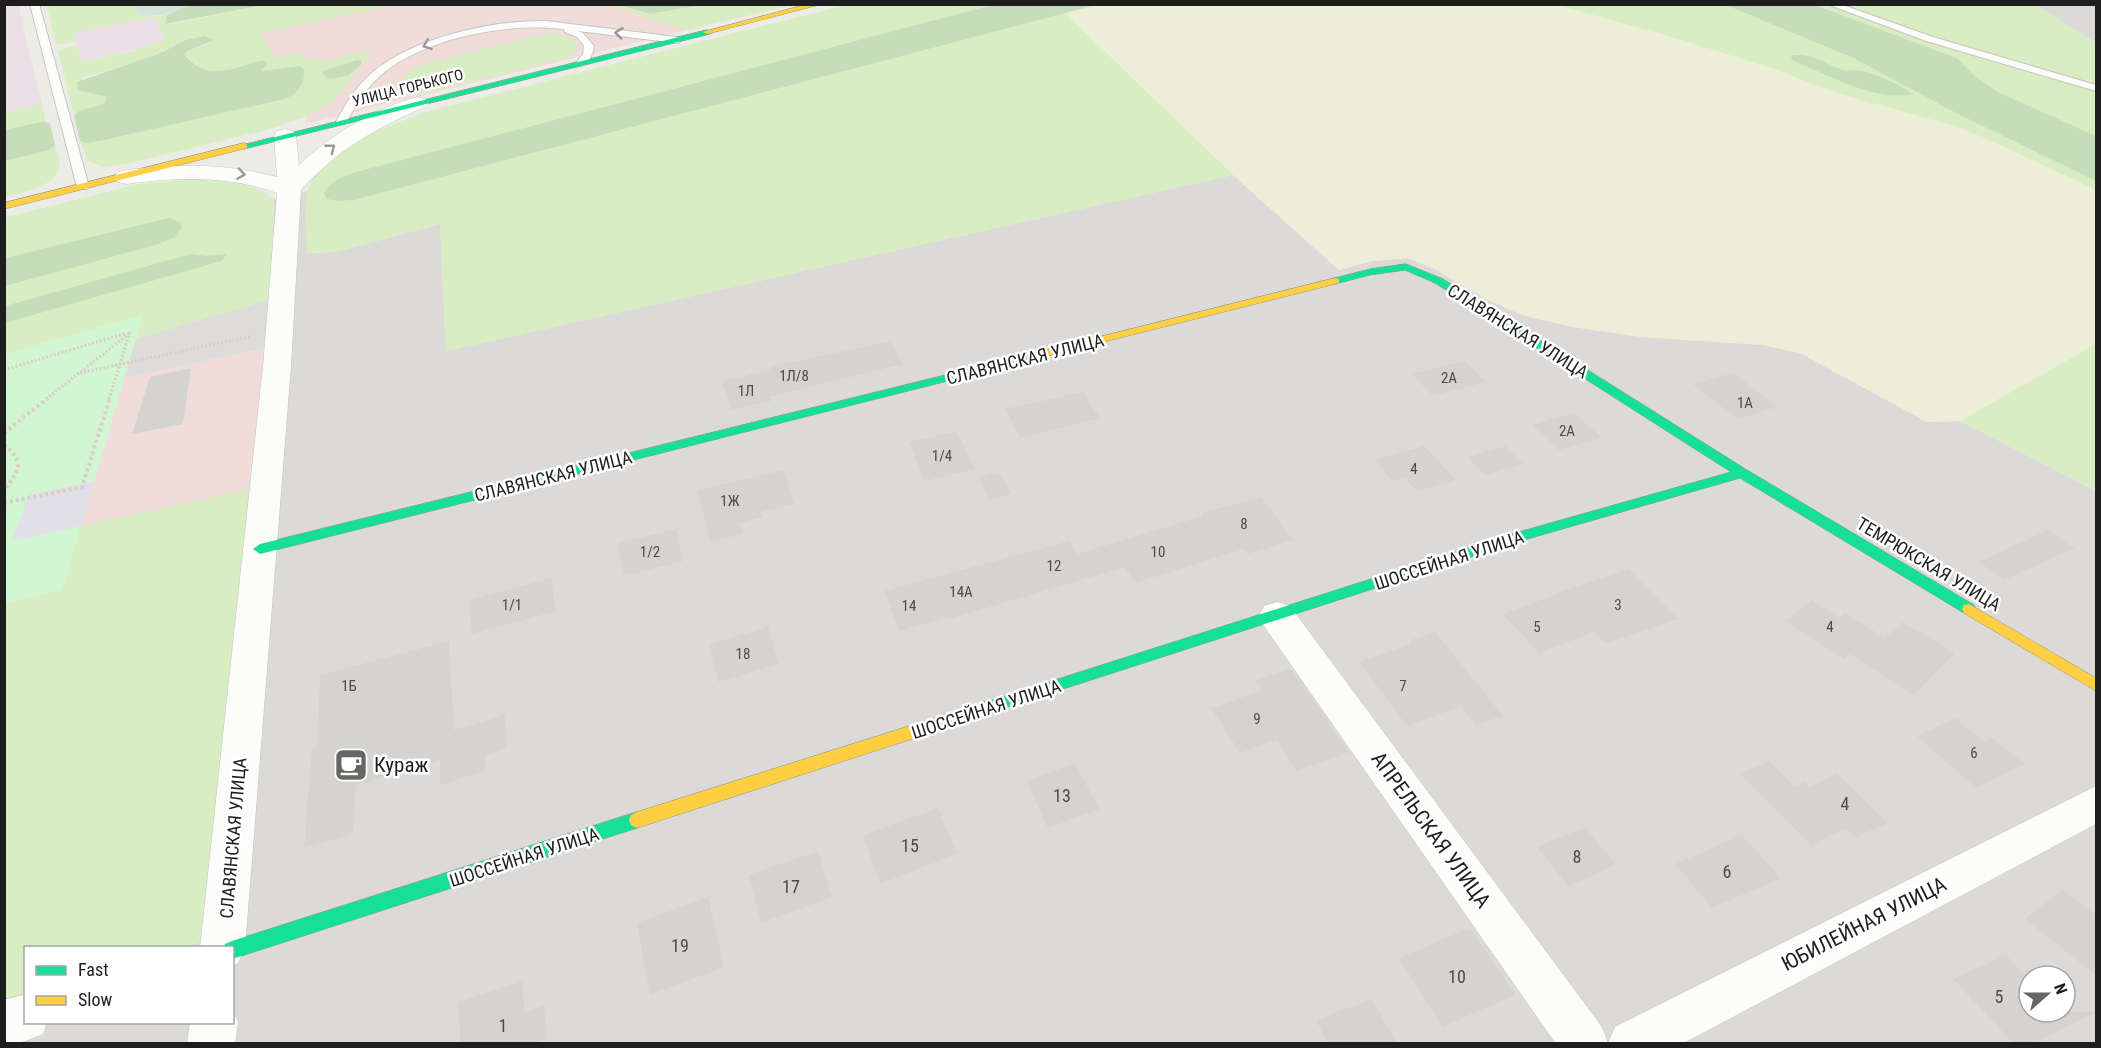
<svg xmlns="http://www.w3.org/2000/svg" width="2101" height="1048" viewBox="0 0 2101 1048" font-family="'Roboto Condensed',sans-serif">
	<rect width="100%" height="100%" fill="#edebe6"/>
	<g fill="#dcdad8" fill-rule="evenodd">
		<path d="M2036 5H2096V43Z"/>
		<path d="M1233 175 1339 270 1372 261 1408 258 1435 269 1486 299 1525 316 1573 327 1642 337 1763 345 1800 353 1927 422 1960 421 2096 491V1043L5 1044 26 1022H232V948L185 947 206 940 271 299 274 199 308 191V253L335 252 440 224 446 351ZM2029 976H2065V1012H2029Z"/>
	</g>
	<g fill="#f0ddda">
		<path d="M394 4 608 5 688 30 305 124 311 61 296 53 274 58 261 33Z"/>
		<path d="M266 348 250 489 81 526 124 378Z"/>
	</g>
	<g fill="#ebdee5">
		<path d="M18 5 42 104 5 112 4 8Z"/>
		<path d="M155 17 165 42 81 62 73 33Z"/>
	</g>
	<path fill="#edeed8" d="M1096 4 1558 5 1682 40 1774 69 1837 93 1954 126 1985 138 2096 190V344L1960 421 1927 422 1800 353 1763 345 1642 337 1573 327 1525 316 1486 299 1435 269 1408 258 1372 261 1339 270 1233 175 1065 13Z"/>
	<g fill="#d9edc2">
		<path d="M850 4 992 5 342 176 339 201 354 200 1065 13 1233 175 446 351 440 224 335 252 307 253C307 231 303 204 310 183 322 149 404 119 436 109Z"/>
		<path d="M47 5H132L135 10 152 16 167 15 165 24H172L264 5H394L261 33 274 58 296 53C332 72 340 49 372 52L332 103 305 117 270 129 130 163 103 167 88 161 80 141 86 143 100 141 285 99 299 66 261 71V68C241 57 229 75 209 71 199 69 192 60 184 55L186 52 209 43 173 46 139 61 82 78 94 93 108 96 104 104 74 116 58 51 76 45 81 62 137 50V48L165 41 155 17 74 33 76 42 56 44Z"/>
		<path d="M608 5H618L643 13H660L703 5H792L688 30Z"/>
		<path d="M1558 5H1726L1853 58 1958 114 2096 181V190L1985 138 1954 126 1837 93 1774 69 1682 40Z"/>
		<path d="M1815 5H2036L2096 43V136L1998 92 1975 76 1957 58Z"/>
		<path d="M544 34C556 34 568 35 577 42L578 47 572 55 566 58 418 95 399 91 403 77 417 66Z"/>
		<path d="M42 104 46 123 5 130 4 112Z"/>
		<path d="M55 145C57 152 61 162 59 169 56 186 18 194 5 197L4 161 49 150Z"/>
		<path d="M190 179C220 180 250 180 274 199L271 299 136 339 143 315 5 354 4 218 139 184Z"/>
		<path d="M2096 344V491L1960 421Z"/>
		<path d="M250 489 206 940 185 948H26L25 999 4 1006V603L62 589 81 526Z"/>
	</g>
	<g fill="#c6ddb9">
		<path d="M189 5H264L165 24 167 15Z"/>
		<path d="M618 5V4L703 5 650 14Z"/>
		<path d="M992 5H1096L354 200 339 201 327 199 324 193C332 179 345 175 360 171Z"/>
		<path d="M1726 5H1815L1957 58 1975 76 1998 92 2096 136V181L1958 114 1853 58Z"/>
		<path d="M204 36 213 40 186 52 184 55C189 59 194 64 199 67 217 78 243 64 261 61H267V64L261 71 299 66 304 69C305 85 298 93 285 99L100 141 86 143 80 141 74 116 79 111 104 104 107 97 78 90 77 82 158 54 186 40Z"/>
		<path d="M1792 55C1817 54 1819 61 1840 69 1847 72 1855 69 1863 71 1880 76 1899 84 1913 94 1876 102 1834 77 1800 64L1791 59Z"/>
		<path d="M357 60 361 61V65L347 76 330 79 323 74 324 71Z"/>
		<path d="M41 122 50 123 55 145 49 150 5 161V130Z"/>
		<path d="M169 218 180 222 182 227 177 236 159 244 5 286V258Z"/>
		<path d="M191 254 207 256 227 254 221 261 211 264 5 323V306Z"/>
	</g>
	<path fill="#d4e4da" d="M132 5H189C171 14 162 16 141 15Z"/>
	<path fill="#d2f5d2" d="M143 315 62 590 5 603V354Z"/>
	<path fill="#dddcda" d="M271 299 266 348 124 378 136 339Z"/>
	<path fill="#e1e0e6" d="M94 481 81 526 12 541 29 495Z"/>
	<g fill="#d5d3cf">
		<path d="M891 341 903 364 769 397 771 401 731 410 722 381 770 370 769 367Z"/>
		<path d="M1464 361 1486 382 1433 396 1412 374Z"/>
		<path d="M191 368 183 424 132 434 150 377Z"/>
		<path d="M1733 373 1777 407 1737 419 1693 384Z"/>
		<path d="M1083 392 1100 418 1021 438 1005 409Z"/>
		<path d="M1574 413 1602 438 1559 450 1532 425Z"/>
		<path d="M957 431 975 469 925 481 909 442Z"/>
		<path d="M1424 446 1456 480 1417 491 1405 478 1393 481 1374 460Z"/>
		<path d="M1506 446 1524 464 1485 475 1468 457Z"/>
		<path d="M784 470 794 504 761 512 763 517 739 523 742 534 710 542 698 490Z"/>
		<path d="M999 472 1011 494 989 500 978 478Z"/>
		<path d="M1261 497 1293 540 1247 554 1244 549 1135 583 1125 567 949 619 948 617 899 631 884 591 1069 541 1077 554 1203 516 1201 513Z"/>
		<path d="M676 529 683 561 624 576 618 543Z"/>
		<path d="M2048 530 2075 548 2004 580 1979 562Z"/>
		<path d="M1629 569 1679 619 1605 643 1594 632 1539 653 1503 614 1559 593 1558 592Z"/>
		<path d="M551 578 556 611 472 634 469 600Z"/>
		<path d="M1812 600 1839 618 1845 613 1885 638 1903 622 1955 653 1914 695 1850 654 1844 659 1786 621Z"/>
		<path d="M768 627 779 664 718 682 709 644Z"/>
		<path d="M1435 632 1503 716 1476 725 1461 706 1407 726 1359 662 1412 643 1410 640Z"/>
		<path d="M449 641 454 730 505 715 507 748 485 755V771L440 785V760L356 785 353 834 304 848 312 748 317 747 320 675Z"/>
		<path d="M1291 669 1349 752 1297 771 1277 740 1240 753 1211 708 1263 690 1256 680Z"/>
		<path d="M1955 718 1984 742 1992 738 2025 764 1976 788 1917 736Z"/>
		<path d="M1769 761 1794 786 1805 782 1809 787 1837 774 1888 823 1856 837 1846 828 1811 845 1740 774Z"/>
		<path d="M1075 763 1099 809 1048 828 1026 781Z"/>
		<path d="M938 808 957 854 880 884 863 835Z"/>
		<path d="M1585 827 1616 865 1568 886 1537 847Z"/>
		<path d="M1742 835 1781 878 1712 908 1675 864Z"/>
		<path d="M818 851 832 897 761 923 749 875Z"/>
		<path d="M2062 889 2097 916V976L2025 919Z"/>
		<path d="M708 897 724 967 650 995 637 923Z"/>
		<path d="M1470 928 1515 995 1442 1027 1399 958Z"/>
		<path d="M2006 955 2029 979V1012H2097L2034 1044H2014L1953 979Z"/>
		<path d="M523 981 524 1012 544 1006 547 1038 530 1044H460L459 1002Z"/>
		<path d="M1372 999 1397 1044H1328L1316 1020Z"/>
	</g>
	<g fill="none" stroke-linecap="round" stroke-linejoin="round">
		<defs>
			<g id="lane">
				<path d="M30 4H39L89 187 87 189H79L77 187Z"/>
				<path d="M1827 4H1840L1933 37 2096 85V91L1926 41Z"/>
				<path d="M546 21 677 37 682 40 677 43 578 31 583 33 594 46C593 54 589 64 581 66L576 63 583 54 584 46 577 37 565 32 564 29C509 22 422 38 380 76 364 90 356 107 345 124H337L336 122C346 103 357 85 374 71 416 37 493 20 546 21Z"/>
			</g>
			<g id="street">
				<path d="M418 97 425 99 429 103 425 107C377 127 336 151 301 190L291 366 245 948 238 963 232 966V948H200L263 366 277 193C227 175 178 177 126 184L118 182 114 177 118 172 126 170C178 164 225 163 277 177L274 136 277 131 285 129 293 131 296 136 299 165C331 135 374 108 418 97Z"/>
				<path d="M1277 602 1290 606 1602 1027 1608 1043 1615 1027 2096 786V824L1682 1044H1556L1264 626 1259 616 1264 606Z"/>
				<path d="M26 994V1022H47L43 1034 17 1044H4V1000Z"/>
				<path d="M232 1010 238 1022 235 1044H187L190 1022H232Z"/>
			</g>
			<g id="fast">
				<path d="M707 30 711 32 710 34 244 149 239 146Z"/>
				<path d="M1406 264 1443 279 1747 470 1974 605 1976 609 1974 613H1964L1740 478 1524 540 989 713 983 712 981 707 983 702 989 701 1515 533 1731 472 1435 283 1405 270 1370 275 1335 284 1330 281 1331 279 1370 269Z"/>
				<path d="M1039 352 1043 353 1045 355 1043 357 260 554 253 549 260 544Z"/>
				<path d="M637 812 643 815 645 820 643 825 637 828 232 959V948H224L225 944 232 941Z"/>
			</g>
			<g id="slow">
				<path d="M808 4H822L707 34 703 32Z"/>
				<path d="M244 143 247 144V148L4 209V203Z"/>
				<path d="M1335 278 1339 279V283L1039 358 1033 355 1035 353Z"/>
				<path d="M1969 604 2096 678V691L1964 613 1962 609 1964 605Z"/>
				<path d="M989 701 995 702 997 707 995 712 637 828 631 825 629 820 631 815 637 812Z"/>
			</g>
		</defs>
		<use href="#lane" stroke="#c5c4c2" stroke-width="2"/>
		<use href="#street" stroke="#c5c4c2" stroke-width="1"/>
		<use href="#fast" stroke="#95977e" stroke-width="1"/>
		<use href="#slow" stroke="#95977e" stroke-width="1"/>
		<g stroke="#dbccc9" stroke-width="3" stroke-dasharray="2 2" stroke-linecap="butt">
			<path d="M4 370 127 333"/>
			<path d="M80 373 252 336"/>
			<path d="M46 399 130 333"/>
			<path d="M109 399 130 332"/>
		</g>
		<g stroke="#dbccc9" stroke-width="4" stroke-dasharray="3 3" stroke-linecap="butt">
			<path d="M4 433 48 398"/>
			<path d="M4 445C25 461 19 472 4 490"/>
			<path d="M4 503 82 487 110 398"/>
		</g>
		<use href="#lane" fill="#fcfcfb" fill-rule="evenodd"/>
		<use href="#street" fill="#fcfcfb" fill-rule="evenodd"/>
		<use href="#fast" fill="#16e098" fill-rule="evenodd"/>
		<use href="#slow" fill="#ffcf43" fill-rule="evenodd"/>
	</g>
	<defs><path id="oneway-chevron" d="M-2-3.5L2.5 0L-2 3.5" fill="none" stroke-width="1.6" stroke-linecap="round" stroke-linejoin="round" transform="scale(1.5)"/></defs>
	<g stroke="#989898">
		<use href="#oneway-chevron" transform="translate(619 33) rotate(-173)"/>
		<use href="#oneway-chevron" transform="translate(427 45) rotate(160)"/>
		<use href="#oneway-chevron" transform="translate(331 148) rotate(-38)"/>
		<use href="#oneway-chevron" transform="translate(241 174) rotate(8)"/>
	</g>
	<defs>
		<symbol id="cafe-square" viewBox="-11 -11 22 22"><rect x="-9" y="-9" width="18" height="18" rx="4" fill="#666664" stroke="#fff"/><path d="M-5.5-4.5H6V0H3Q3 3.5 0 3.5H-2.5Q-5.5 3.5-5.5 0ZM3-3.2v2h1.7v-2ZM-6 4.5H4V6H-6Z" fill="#fff"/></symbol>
	</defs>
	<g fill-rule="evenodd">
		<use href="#cafe-square" x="332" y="746" width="38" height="38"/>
	</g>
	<g text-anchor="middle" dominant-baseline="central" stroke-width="5" stroke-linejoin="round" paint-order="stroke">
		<g font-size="15" fill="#1e1e1e" stroke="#fff">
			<text transform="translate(408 88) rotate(-14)">УЛИЦА ГОРЬКОГО</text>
		</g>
		<g font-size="15" fill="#4c4b4a">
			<text x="794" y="376">1Л/8</text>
			<text x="1449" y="378">2А</text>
			<text x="746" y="391">1Л</text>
			<text x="1745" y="403">1А</text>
			<text x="1567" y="431">2А</text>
			<text x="942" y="456">1/4</text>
			<text x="1414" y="469">4</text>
			<text x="730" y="501">1Ж</text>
			<text x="1244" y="524">8</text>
			<text x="650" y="552">1/2</text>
			<text x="1158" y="552">10</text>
			<text x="1054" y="566">12</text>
			<text x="961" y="592">14А</text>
			<text x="512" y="605">1/1</text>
			<text x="1618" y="605">3</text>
			<text x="909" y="606">14</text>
			<text x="1537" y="627">5</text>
			<text x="1830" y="627">4</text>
			<text x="743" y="654">18</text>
			<text x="349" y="686">1Б</text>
			<text x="1403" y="686">7</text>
			<text x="1257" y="719">9</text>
			<text x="1974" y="753">6</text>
		</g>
		<g font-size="18" fill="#1e1e1e" stroke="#fff">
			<text transform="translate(1518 331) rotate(32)">СЛАВЯНСКАЯ УЛИЦА</text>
			<text transform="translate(1025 359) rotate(-14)">СЛАВЯНСКАЯ УЛИЦА</text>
			<text transform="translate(553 476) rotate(-14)">СЛАВЯНСКАЯ УЛИЦА</text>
			<text transform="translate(1449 560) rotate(-18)">ШОССЕЙНАЯ УЛИЦА</text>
			<text transform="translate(1929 564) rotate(31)">ТЕМРЮКСКАЯ УЛИЦА</text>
			<text transform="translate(986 709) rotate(-18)">ШОССЕЙНАЯ УЛИЦА</text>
			<text transform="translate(233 838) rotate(-85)">СЛАВЯНСКАЯ УЛИЦА</text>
			<text transform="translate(524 857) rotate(-18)">ШОССЕЙНАЯ УЛИЦА</text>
		</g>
		<g font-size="18" fill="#4c4b4a">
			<text x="1062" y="795">13</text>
			<text x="1845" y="803">4</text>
			<text x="910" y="845">15</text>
			<text x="1577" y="856">8</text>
			<text x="1727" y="871">6</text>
			<text x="791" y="886">17</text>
			<text x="680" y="945">19</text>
			<text x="1457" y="976">10</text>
			<text x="1999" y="996">5</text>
			<text x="503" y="1025">1</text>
		</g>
		<g font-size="21" fill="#1e1e1e" stroke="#fff" text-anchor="start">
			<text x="374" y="765">Кураж</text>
		</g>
		<g font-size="21" fill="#1e1e1e" stroke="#fff">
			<text transform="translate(1431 830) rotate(54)">АПРЕЛЬСКАЯ УЛИЦА</text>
			<text transform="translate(1864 924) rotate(-27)">ЮБИЛЕЙНАЯ УЛИЦА</text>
		</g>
	</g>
	<rect width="2101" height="1048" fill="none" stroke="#1e1e1e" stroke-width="12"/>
	<rect x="24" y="946" width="210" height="78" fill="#ffffff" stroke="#a5a5a5" stroke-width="1.5"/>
	<rect x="36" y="966" width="30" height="9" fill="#16e098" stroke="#a5a5a5" stroke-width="1.5"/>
	<text x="78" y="976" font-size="18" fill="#1e1e1e">Fast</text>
	<rect x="36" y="996" width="30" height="9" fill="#ffcf43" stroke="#a5a5a5" stroke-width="1.5"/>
	<text x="78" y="1006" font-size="18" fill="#1e1e1e">Slow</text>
	<g transform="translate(2047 994) rotate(69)"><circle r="28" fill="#ffffff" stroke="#a5a5a5" stroke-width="1.5"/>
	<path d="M0-4.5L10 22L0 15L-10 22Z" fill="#666664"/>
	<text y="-9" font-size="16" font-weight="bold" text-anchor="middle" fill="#1e1e1e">N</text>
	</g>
</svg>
